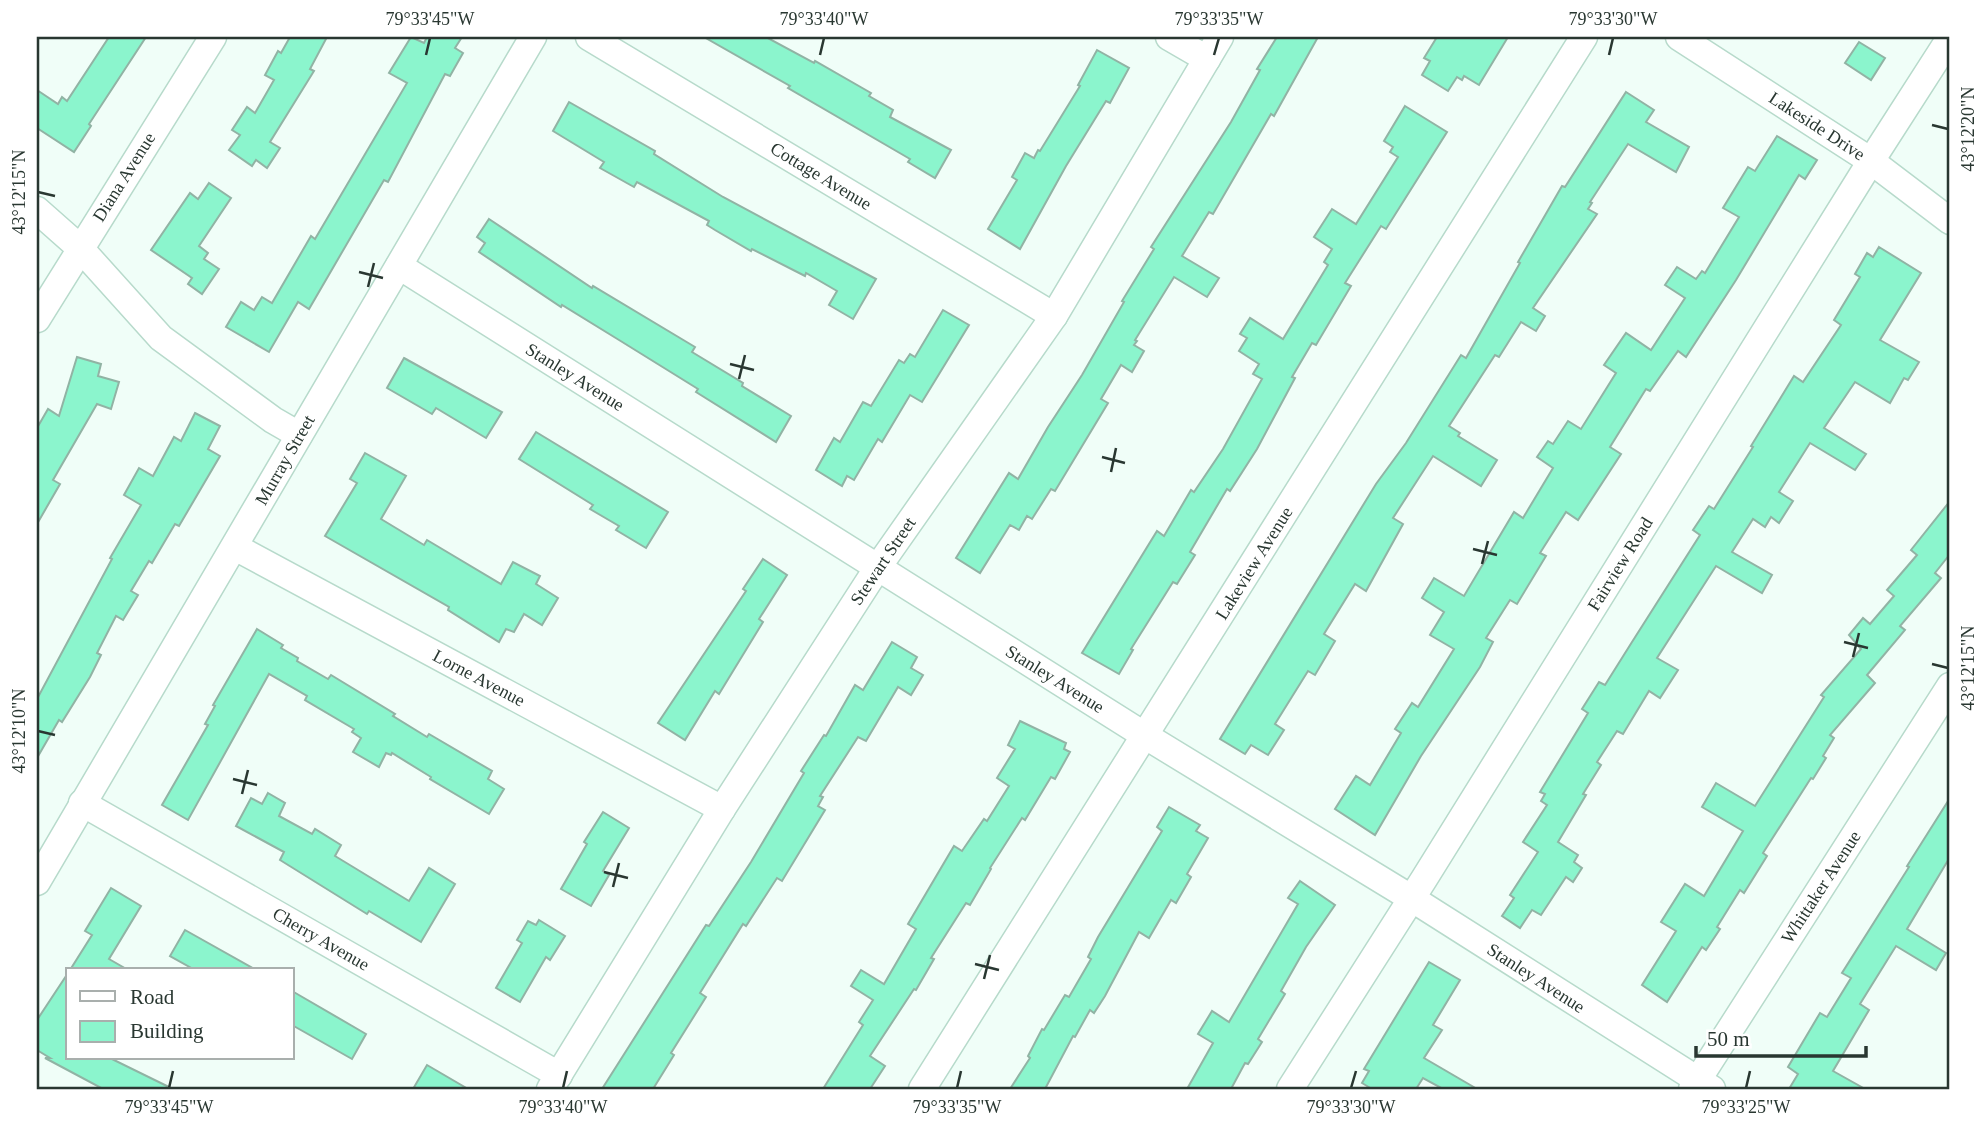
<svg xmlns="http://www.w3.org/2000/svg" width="1987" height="1126" viewBox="0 0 1987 1126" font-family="Georgia,serif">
	<rect width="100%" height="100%" fill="#f0fef8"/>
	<g fill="#8bf5cd" stroke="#91b3a4" stroke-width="2">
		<path d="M109 37H146L89 124 91 126 74 152 37 128V90L58 104 62 97 67 101Z"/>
		<path d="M290 37H327L310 69 314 71 270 142 280 148 267 168 256 160 252 166 229 150 240 135 232 130 247 107 255 113 274 80 265 75 278 51 281 53Z"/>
		<path d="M411 37 424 43 427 37H462L455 48 463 53 450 76 445 74 388 182 384 180 309 309 298 302 269 352 226 327 241 302 254 310 262 297 272 303 311 236 315 239 407 83 389 73Z"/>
		<path d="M704 37H766L814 63 815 61 871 93 869 96 893 110 890 117 951 150 935 178 908 162 910 159 788 88 790 86Z"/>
		<path d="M1277 37H1318L1274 116 1271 114 1213 214 1209 212 1182 256 1219 278 1207 297 1174 277 1135 340 1137 341 1134 345 1144 351 1132 372 1121 365 1101 399 1108 403 1055 491 1051 489 1032 519 1027 516 1019 530 1010 525 980 573 956 558 1009 473 1018 479 1048 427 1082 375 1124 302 1122 301 1154 249 1151 247 1231 122 1260 70 1257 69Z"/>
		<path d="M1437 37H1508L1479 85 1464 76 1462 80 1457 77 1448 91 1422 75 1430 61 1424 58Z"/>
		<path d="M1859 42 1885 58 1871 80 1845 63Z"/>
		<path d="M1097 50 1129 68 1110 103 1106 101 1066 166 1020 249 988 229 1017 180 1012 177 1025 153 1034 158 1038 150 1040 151 1080 86 1078 85Z"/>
		<path d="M1626 92 1654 110 1646 122 1689 147 1676 172 1628 144 1590 202 1592 203 1588 209 1597 214 1533 308 1545 316 1536 331 1521 322 1499 357 1495 355 1449 426 1460 433 1458 436 1497 460 1481 486 1433 456 1393 518 1403 524 1366 591 1355 584 1324 634 1335 641 1315 675 1308 671 1275 724 1284 730 1268 755 1251 745 1245 754 1220 739 1376 484 1406 443 1461 355 1466 358 1520 263 1518 262 1562 186 1565 187Z"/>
		<path d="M569 102 655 151 654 154 723 197 876 279 853 319 829 305 837 291 806 273 805 276 752 249 751 251 715 230 707 225 709 221 637 182 634 187 600 168 604 162 553 131Z"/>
		<path d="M1405 106 1447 132 1386 229 1381 226 1345 283 1351 286 1316 345 1312 343 1292 377 1295 378 1257 449 1230 491 1227 489 1190 552 1195 555 1177 584 1173 582 1131 649 1133 650 1119 674 1082 653 1157 531 1164 536 1191 490 1194 492 1223 449 1262 379 1253 374 1259 364 1239 351 1247 338 1240 334 1250 318 1283 339 1328 265 1324 262 1332 249 1314 237 1332 209 1356 224 1398 157 1390 152 1393 147 1384 141Z"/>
		<path d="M1777 136 1817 160 1805 179 1799 175 1736 280 1686 357 1678 351 1650 391 1646 389 1610 447 1621 454 1578 520 1566 512 1540 553 1546 556 1517 604 1510 600 1486 638 1493 642 1480 667 1421 756 1375 835 1335 809 1356 776 1370 785 1401 733 1395 729 1412 703 1418 707 1454 649 1430 635 1444 612 1422 598 1434 578 1464 596 1514 512 1523 518 1553 468 1537 457 1548 441 1553 444 1568 421 1581 429 1616 373 1604 365 1626 333 1651 350 1685 298 1665 285 1677 267 1696 279 1702 271 1705 273 1739 217 1723 208 1748 167 1755 171Z"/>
		<path d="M209 183 231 198 199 246 208 253 204 259 219 269 202 294 188 284 192 278 151 250 190 193 198 199Z"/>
		<path d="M489 219 592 288 593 286 695 347 692 352 743 383 742 386 791 416 776 442 696 392 698 389 619 340 562 305 561 307 479 252 485 243 477 237Z"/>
		<path d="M1879 247 1921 273 1880 340 1919 362 1908 380 1904 378 1890 403 1855 382 1824 428 1866 454 1855 470 1810 443 1779 492 1793 501 1779 523 1771 517 1765 527 1753 519 1732 552 1772 575 1762 593 1716 566 1657 658 1678 670 1660 698 1649 691 1623 734 1617 731 1597 762 1601 765 1583 794 1586 795 1558 842 1578 855 1574 862 1582 868 1573 882 1566 877 1541 915 1532 910 1520 928 1502 916 1514 898 1510 895 1538 852 1523 842 1547 805 1541 801 1545 794 1540 792 1588 713 1582 709 1599 682 1605 685 1632 642 1700 535 1693 530 1709 506 1714 509 1753 447 1751 446 1794 376 1803 382 1841 325 1834 320 1860 277 1855 274 1867 253 1873 257Z"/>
		<path d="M943 310 969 325 922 402 910 395 882 442 878 439 854 480 847 476 842 486 816 470 834 438 840 442 863 402 871 406 899 360 904 363 910 354 915 357Z"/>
		<path d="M77 357 101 364 98 376 119 382 111 409 97 404 53 480 60 484 37 524V428L48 409 59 416Z"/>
		<path d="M404 358 502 412 486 438 436 408 432 414 387 388Z"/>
		<path d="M195 413 220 426 208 449 220 456 179 526 175 524 152 563 149 561 131 591 138 595 123 620 116 616 97 653 101 655 90 677 62 722 59 720 37 758V699L112 559 110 558 141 505 124 495 139 468 153 476 174 437 181 441Z"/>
		<path d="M536 432 668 512 646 548 616 530 619 526 590 509 593 505 519 459Z"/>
		<path d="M365 453 406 476 381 519 424 545 427 540 501 584 513 562 540 576 536 584 558 598 542 625 524 614 514 632 506 629 499 642 448 610 449 607 325 536 357 483 350 479Z"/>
		<path d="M1950 501V554L1935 573 1941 578 1900 626 1905 630 1867 675 1875 683 1830 735 1834 738 1823 756 1826 758 1813 779 1811 778 1763 853 1767 856 1744 893 1740 890 1717 927 1720 929 1706 950 1702 947 1667 1002 1642 985 1676 931 1661 922 1685 884 1704 896 1743 831 1702 807 1716 783 1755 806 1824 697 1821 695 1861 649 1849 635 1863 618 1870 624 1894 596 1887 590 1917 555 1911 550Z"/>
		<path d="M763 559 787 575 759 619 763 622 719 694 715 691 685 740 658 723 746 591 743 589Z"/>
		<path d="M257 629 283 645 281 648 298 658 297 661 328 679 331 675 395 714 393 716 427 737 429 734 492 771 488 779 504 789 489 814 430 779 431 777 392 753 391 755 386 753 379 767 353 752 361 738 352 732 354 729 305 700 307 696 269 674 188 820 162 805 208 725 205 724 215 706 213 705Z"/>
		<path d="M892 642 917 657 911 668 923 675 911 695 898 687 866 741 858 737 820 796 823 797 818 806 825 810 782 881 777 878 746 926 743 924 700 993 706 997 671 1053 674 1055 653 1089H602L706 925 709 926 751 862 804 773 801 771 824 735 826 736 855 685 863 690Z"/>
		<path d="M1020 721 1066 743 1064 749 1070 752 1055 779 1051 777 1025 820 1022 818 990 868 991 869 970 905 966 903 931 958 934 959 916 990 914 989 870 1056 885 1066 870 1089H823L863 1025 859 1022 873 1000 851 986 861 970 884 984 916 929 908 924 954 846 962 851 984 819 987 821 1009 786 997 778 1015 749 1008 745Z"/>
		<path d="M268 793 285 803 279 816 312 834 315 829 341 845 335 856 409 901 429 868 455 884 421 942 369 911 367 914 280 860 284 852 236 826 251 798 262 804Z"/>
		<path d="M1950 798V857L1907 929 1946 953 1936 970 1896 946 1860 1004 1869 1010 1833 1071 1865 1089H1789L1798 1074 1788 1067 1820 1013 1827 1017 1851 978 1842 973 1909 867 1907 866Z"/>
		<path d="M1169 807 1200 825 1196 831 1208 838 1187 874 1191 877 1176 903 1171 900 1149 938 1139 932 1105 996 1094 1013 1090 1010 1075 1037 1073 1036 1045 1089H1010L1030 1058 1028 1056 1042 1029 1044 1030 1065 995 1069 997 1091 959 1088 957 1098 937 1162 831 1157 827Z"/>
		<path d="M603 812 629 828 603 871 609 875 591 906 561 889 587 844 584 842Z"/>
		<path d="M1300 881 1335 905 1306 947 1281 991 1285 994 1258 1039 1262 1042 1248 1064 1245 1063 1231 1089H1187L1213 1043 1198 1034 1212 1011 1229 1022 1298 904 1288 898Z"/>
		<path d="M111 888 141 906 109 959 128 970H70L92 935 85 931Z"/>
		<path d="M539 920 565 936 550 960 546 957 520 1002 496 988 522 943 517 940 528 921 536 925Z"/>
		<path d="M185 930 256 970H195L170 956Z"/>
		<path d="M1429 962 1460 980 1433 1025 1442 1030 1424 1058 1477 1089H1443L1423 1078 1416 1089H1372L1362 1083 1369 1071 1364 1069Z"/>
		<path d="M68 973V1058H110L173 1089H103L45 1058H50L37 1050V1020Z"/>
		<path d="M292 991 366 1034 352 1059 292 1025Z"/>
		<path d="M427 1065 468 1089H413Z"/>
	</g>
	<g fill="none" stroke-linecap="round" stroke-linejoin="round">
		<defs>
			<g id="street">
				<path d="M589 37 1054 316"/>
				<path d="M1169 37 1207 59"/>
				<path d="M1679 37 1871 161 1950 221"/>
				<path d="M37 210 80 248 161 338 273 420 299 435"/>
				<path d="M399 266 1144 735 1411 898 1712 1089"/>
				<path d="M37 319 213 37"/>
				<path d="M235 547 722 809"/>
				<path d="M82 803 559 1075"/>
				<path d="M37 882 533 37"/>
				<path d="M550 1089 722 809 878 567 1054 316 1220 37"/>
				<path d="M922 1089 1584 37"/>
				<path d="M1290 1089 1424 879 1871 161 1950 38"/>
				<path d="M1692 1089 1950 686"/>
			</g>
		</defs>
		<use href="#street" stroke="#b7dacb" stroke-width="29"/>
		<use href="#street" stroke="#fff" stroke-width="26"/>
	</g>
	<path fill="none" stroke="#293731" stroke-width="2.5" d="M426 55 430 38M820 55 824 38M1214 55 1219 38M1609 55 1613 38M1932 125 1948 129M38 192 55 196M359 272 383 278M368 287 374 263M730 364 754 370M739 379 745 355M1102 457 1125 463M1111 472 1116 448M1473 549 1497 555M1482 564 1488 541M1844 642 1868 648M1853 657 1859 633M1932 664 1948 668M38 731 55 735M233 779 257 785M242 794 248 770M604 872 628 878M613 887 619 863M975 964 999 970M984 979 990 955M169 1088 173 1071M563 1088 567 1071M957 1088 961 1071M1351 1088 1356 1071M1746 1088 1750 1071"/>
	<g text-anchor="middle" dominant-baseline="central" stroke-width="5" stroke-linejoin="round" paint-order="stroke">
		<g font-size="18" fill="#293731" stroke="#fff">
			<text transform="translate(1817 126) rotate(33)">Lakeside Drive</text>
			<text transform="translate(821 176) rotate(31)">Cottage Avenue</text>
			<text transform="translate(124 177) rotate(-58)">Diana Avenue</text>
			<text transform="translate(575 377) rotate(32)">Stanley Avenue</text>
			<text transform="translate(285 460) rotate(-60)">Murray Street</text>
			<text transform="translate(883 561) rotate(-56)">Stewart Street</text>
			<text transform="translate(1254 563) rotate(-58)">Lakeview Avenue</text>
			<text transform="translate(1620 564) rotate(-58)">Fairview Road</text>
			<text transform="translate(479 678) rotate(28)">Lorne Avenue</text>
			<text transform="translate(1055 679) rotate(32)">Stanley Avenue</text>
			<text transform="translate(1821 887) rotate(-57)">Whittaker Avenue</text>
			<text transform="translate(321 939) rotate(30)">Cherry Avenue</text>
			<text transform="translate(1536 978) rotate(33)">Stanley Avenue</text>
		</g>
	</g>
	<rect width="1987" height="1126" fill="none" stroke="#ffffff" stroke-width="77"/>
	<rect x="66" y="968" width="228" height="91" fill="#ffffff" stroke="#a9afad" stroke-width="2"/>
	<rect x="80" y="991" width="35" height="10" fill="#ffffff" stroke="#a9afad" stroke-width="2"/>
	<text x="130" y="1004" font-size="21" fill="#293731">Road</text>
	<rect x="80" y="1021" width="35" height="21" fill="#8bf5cd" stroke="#a9afad" stroke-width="2"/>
	<text x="130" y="1038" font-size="21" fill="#293731">Building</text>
	<path d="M1696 1046v10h170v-10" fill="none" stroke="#293731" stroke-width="3.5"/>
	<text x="1707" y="1046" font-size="21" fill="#293731" stroke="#ffffff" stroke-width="5" paint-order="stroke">50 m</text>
	<rect x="38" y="38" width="1910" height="1050" fill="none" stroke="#293731" stroke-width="2.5"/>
	<g font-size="18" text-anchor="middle" fill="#293731">
		<text x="430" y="25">79°33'45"W</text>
		<text x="824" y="25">79°33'40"W</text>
		<text x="1219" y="25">79°33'35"W</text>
		<text x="1613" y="25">79°33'30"W</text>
		<text transform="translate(1968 129) rotate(-90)" y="6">43°12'20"N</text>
		<text transform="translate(19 192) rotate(-90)" y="6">43°12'15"N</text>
		<text transform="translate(1968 668) rotate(-90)" y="6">43°12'15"N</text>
		<text transform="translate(19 731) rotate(-90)" y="6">43°12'10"N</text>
		<text x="169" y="1113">79°33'45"W</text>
		<text x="563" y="1113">79°33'40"W</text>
		<text x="957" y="1113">79°33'35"W</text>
		<text x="1351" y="1113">79°33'30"W</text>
		<text x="1746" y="1113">79°33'25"W</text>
	</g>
</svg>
